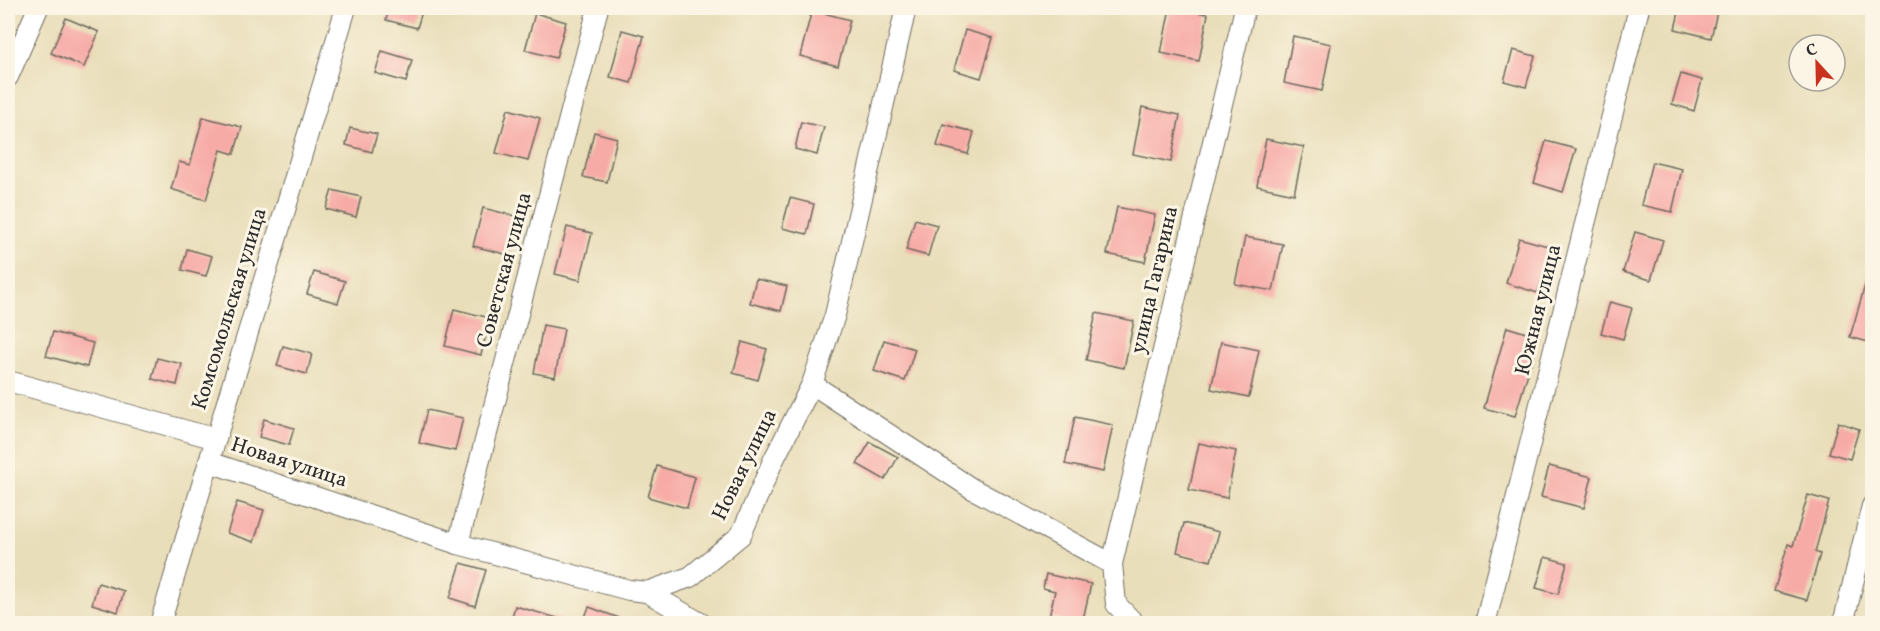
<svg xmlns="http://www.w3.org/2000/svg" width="1880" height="631" viewBox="0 0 1880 631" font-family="Vollkorn,serif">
	<rect width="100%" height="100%" fill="#fcf5e5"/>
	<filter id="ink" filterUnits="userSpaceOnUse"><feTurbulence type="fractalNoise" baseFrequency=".0167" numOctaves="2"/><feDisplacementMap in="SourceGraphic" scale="12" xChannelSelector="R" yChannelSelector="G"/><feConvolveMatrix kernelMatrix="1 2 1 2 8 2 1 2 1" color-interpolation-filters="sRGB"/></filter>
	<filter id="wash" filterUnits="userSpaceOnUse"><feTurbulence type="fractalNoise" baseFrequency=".008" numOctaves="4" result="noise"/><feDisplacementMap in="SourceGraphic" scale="24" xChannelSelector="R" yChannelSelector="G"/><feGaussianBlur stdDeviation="1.35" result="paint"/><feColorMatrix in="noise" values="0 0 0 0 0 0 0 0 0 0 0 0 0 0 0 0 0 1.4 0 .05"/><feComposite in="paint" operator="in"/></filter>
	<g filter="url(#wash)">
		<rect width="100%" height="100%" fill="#e9deba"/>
		<g id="blocks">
			<g fill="#f7aba7">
				<path d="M389 8H423L417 28 386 20Z"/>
				<path d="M1170 8 1208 14 1199 61 1161 53Z"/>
				<path d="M1680 8H1698L1717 12 1711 38 1675 29Z"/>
				<path d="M812 10 850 20 838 66 800 56Z"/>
				<path d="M535 13 566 22 556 58 525 50Z"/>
				<path d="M66 18 99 32 84 67 51 53Z"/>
				<path d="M622 30 644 36 631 83 610 77Z"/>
				<path d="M965 30 993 38 981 78 954 70Z"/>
				<path d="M1293 36 1331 44 1322 91 1284 83Z"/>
				<path d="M1513 50 1535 56 1526 87 1504 81Z"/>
				<path d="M382 51 412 60 406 82 375 73Z"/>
				<path d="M1681 74 1702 80 1694 111 1672 104Z"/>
				<path d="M1142 107 1180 115 1171 162 1133 154Z"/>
				<path d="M508 109 540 118 528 161 496 153Z"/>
				<path d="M203 117 242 127 234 154 221 150 206 200 171 189 179 162 190 165Z"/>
				<path d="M801 122 824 127 817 155 795 149Z"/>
				<path d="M943 124 974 132 968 154 937 146Z"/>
				<path d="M350 128 377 134 372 152 346 145Z"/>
				<path d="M594 132 617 138 607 182 583 177Z"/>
				<path d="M1266 139 1304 147 1294 194 1257 186Z"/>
				<path d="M1546 141 1576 149 1563 192 1534 183Z"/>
				<path d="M1652 162 1682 169 1672 212 1641 205Z"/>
				<path d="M332 190 361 197 356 217 326 209Z"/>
				<path d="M790 198 814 204 807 234 782 228Z"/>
				<path d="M1117 207 1155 215 1145 262 1107 254Z"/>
				<path d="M483 208 519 217 509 255 473 246Z"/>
				<path d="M915 219 937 225 928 256 906 250Z"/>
				<path d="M567 227 592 233 580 280 555 274Z"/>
				<path d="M1635 232 1663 240 1651 280 1623 272Z"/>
				<path d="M1245 237 1283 244 1273 291 1235 284Z"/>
				<path d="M1519 238 1551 247 1538 293 1506 283Z"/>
				<path d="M187 249 212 256 206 276 182 270Z"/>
				<path d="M314 272 345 281 338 303 307 294Z"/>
				<path d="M1868 275H1872V343L1850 337Z"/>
				<path d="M756 279 787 286 781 311 750 303Z"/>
				<path d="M1610 302 1632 308 1623 339 1601 333Z"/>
				<path d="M454 309 490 318 481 355 445 346Z"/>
				<path d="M1096 313 1134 321 1124 368 1086 360Z"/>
				<path d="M543 325 564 329 555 377 534 373Z"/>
				<path d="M1507 327 1539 337 1515 416 1484 408Z"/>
				<path d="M53 332 93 343 87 367 46 356Z"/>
				<path d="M884 340 915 349 905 381 874 371Z"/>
				<path d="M742 342 767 349 758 380 733 373Z"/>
				<path d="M1221 342 1259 350 1249 397 1211 389Z"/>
				<path d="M283 346 312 354 307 374 277 366Z"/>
				<path d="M157 358 182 364 177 385 152 379Z"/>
				<path d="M427 410 463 418 455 451 419 443Z"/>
				<path d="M1075 417 1113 425 1103 472 1065 464Z"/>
				<path d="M264 419 294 428 289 445 259 437Z"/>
				<path d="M1838 422 1859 429 1850 459 1829 453Z"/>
				<path d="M870 442 898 457 885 480 857 464Z"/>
				<path d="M1199 443 1236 451 1227 498 1189 490Z"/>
				<path d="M657 466 695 477 687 508 648 497Z"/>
				<path d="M1549 466 1592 477 1584 508 1541 497Z"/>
				<path d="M1808 495 1829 501 1815 552 1820 554 1807 600 1774 591 1788 544 1793 546Z"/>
				<path d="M237 502 264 510 254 542 227 533Z"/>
				<path d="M1184 523 1219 532 1211 561 1177 552Z"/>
				<path d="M1545 557 1567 563 1558 594 1536 588Z"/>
				<path d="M461 563 486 570 475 606 450 598Z"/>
				<path d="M1046 574 1091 584 1082 624 1049 617 1055 591 1043 588Z"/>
				<path d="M98 583 124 591 118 612 92 604Z"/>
				<path d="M515 606 561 619V624H510Z"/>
				<path d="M589 607 630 622 629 624H582Z"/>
			</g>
		</g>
	</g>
	<g filter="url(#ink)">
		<use href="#blocks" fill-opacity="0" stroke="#6e6a5d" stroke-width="1.5"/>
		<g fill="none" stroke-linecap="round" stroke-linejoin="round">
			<defs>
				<g id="minor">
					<path d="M8 77 38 8"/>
					<path d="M8 381 216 439"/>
					<path d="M812 384 971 488 1112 564"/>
					<path d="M209 462 458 544 629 590 647 592 690 577 741 535 773 461 812 384 835 315 906 8"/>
					<path d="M458 544 598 8"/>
					<path d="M647 592 702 624"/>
					<path d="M160 624 346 8"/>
					<path d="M1135 624 1116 604 1112 564 1245 8"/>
					<path d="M1485 624 1639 8"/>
					<path d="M1843 624 1872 506"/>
				</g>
			</defs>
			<use href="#minor" stroke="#6e6a5d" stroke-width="22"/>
			<use href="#minor" stroke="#fff" stroke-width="20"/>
		</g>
	</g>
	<g text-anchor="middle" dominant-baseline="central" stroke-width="6" stroke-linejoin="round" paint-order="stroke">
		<g font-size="21" fill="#2b2b2b" stroke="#fcf5e5">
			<text transform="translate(505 270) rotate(-75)">Советская улица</text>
			<text transform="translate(1155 280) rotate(-77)">улица Гагарина</text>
			<text transform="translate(230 309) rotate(-73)">Комсомольская улица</text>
			<text transform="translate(1539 310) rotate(-76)">Южная улица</text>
			<text transform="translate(289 463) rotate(18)">Новая улица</text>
			<text transform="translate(745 465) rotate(-64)">Новая улица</text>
		</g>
	</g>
	<rect width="1880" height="631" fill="none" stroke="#fcf5e5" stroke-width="30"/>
	<g transform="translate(1817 63) rotate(338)"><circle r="28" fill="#fcf5e5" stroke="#a8a49b" stroke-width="1.5"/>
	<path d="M0-4.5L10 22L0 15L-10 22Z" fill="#c8321e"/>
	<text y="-9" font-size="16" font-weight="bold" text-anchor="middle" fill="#2b2b2b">С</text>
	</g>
</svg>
